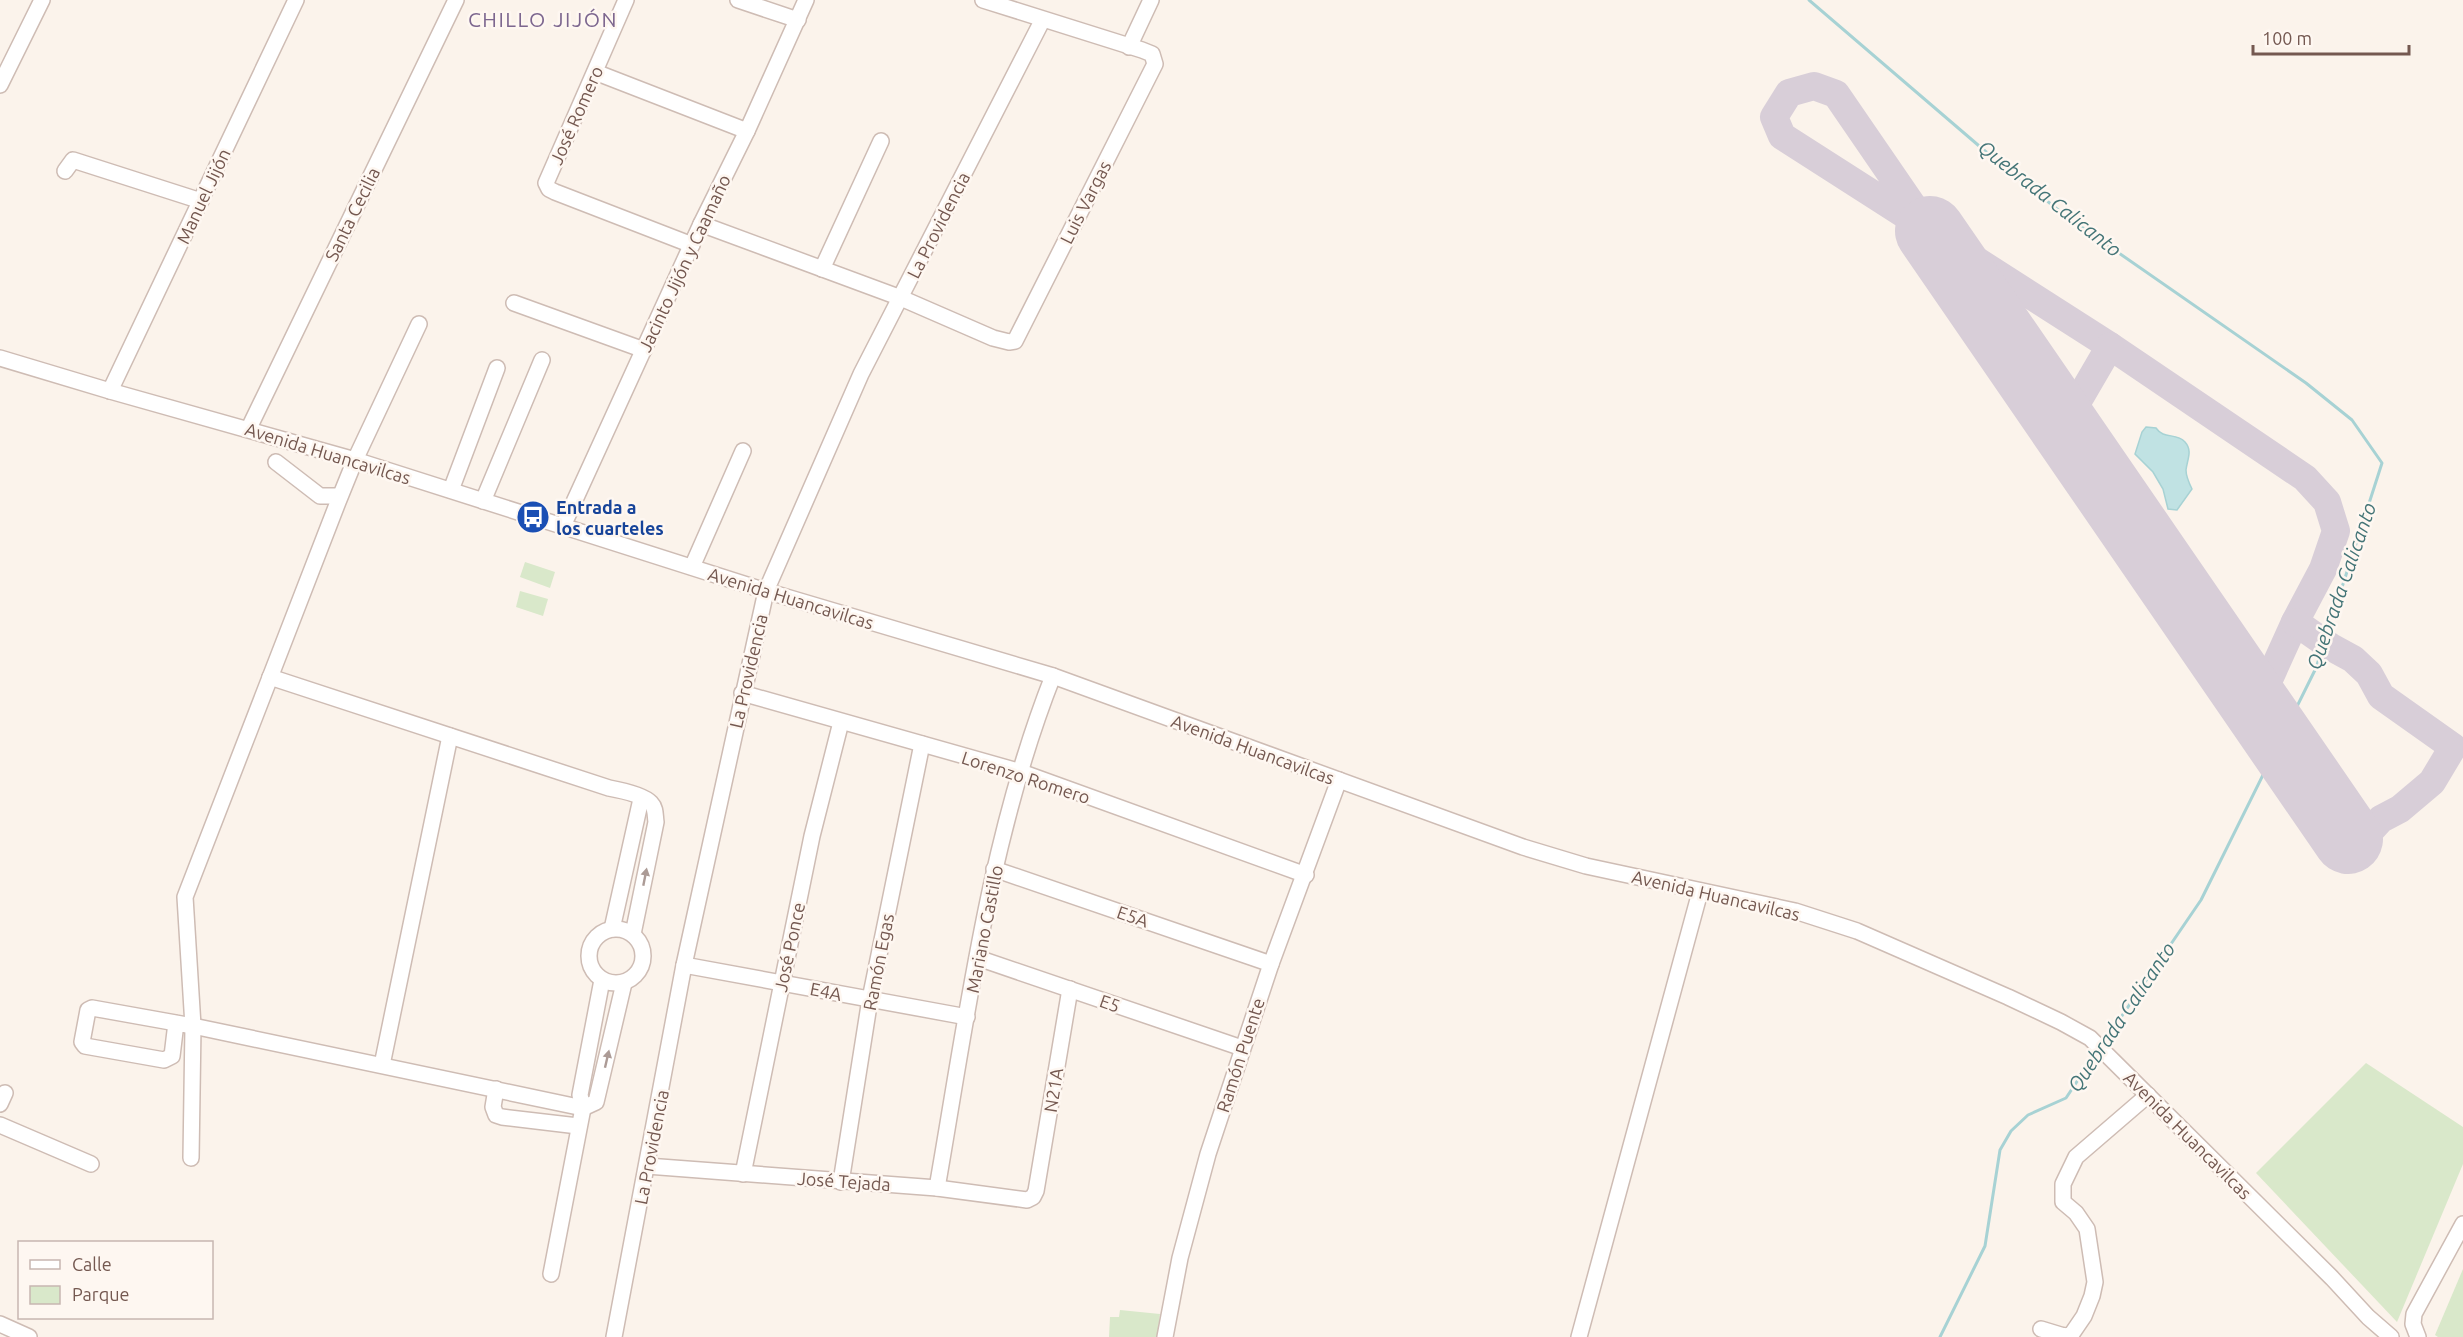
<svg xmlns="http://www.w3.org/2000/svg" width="2463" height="1337" viewBox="0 0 2463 1337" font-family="Ubuntu,sans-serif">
	<rect width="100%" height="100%" fill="#fbf3eb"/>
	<g fill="#d9e8ca">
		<path d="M525 562 555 572 550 588 520 577Z"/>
		<path d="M520 591 548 599 543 616 516 607Z"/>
		<path d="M2366 1063 2463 1127V1164L2397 1322 2256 1173Z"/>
		<path d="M2463 1269V1337H2438L2435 1335Z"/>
		<path d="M1120 1310 1160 1314 1157 1337H1109L1110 1317H1119Z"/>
	</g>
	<path fill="#c0e2e3" stroke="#a7d2d4" stroke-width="1.5" d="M2146 427 2156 428C2164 440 2176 432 2185 442 2193 451 2187 460 2186 470 2186 477 2189 483 2192 489L2177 510 2168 509 2163 489 2153 472 2135 454 2142 432Z"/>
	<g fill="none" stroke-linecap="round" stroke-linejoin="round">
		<g stroke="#a7d2d4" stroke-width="3">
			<path d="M1809 0 1985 151 2067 217 2306 383 2352 420 2382 463 2316 668 2201 900 2102 1045"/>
			<path d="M1940 1337 1985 1246 2000 1150 2011 1131 2028 1115 2066 1098 2096 1053"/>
		</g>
		<g stroke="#d8ced8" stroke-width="28">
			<path d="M1930 231 1836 94 1814 86 1789 93 1774 117 1782 136 2110 346 2305 478 2327 502 2336 531 2323 569 2295 622 2257 706"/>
			<path d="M2064 425 2110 346"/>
			<path d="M2295 622 2331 647 2353 659 2369 674 2381 696 2453 747 2432 782 2400 809 2381 819 2359 843 2348 839"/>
		</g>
		<path stroke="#d8ced8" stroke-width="70" d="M1930 231 2348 839"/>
		<defs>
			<g id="minor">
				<path d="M626 0 546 183 549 189 555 192 692 245"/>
				<path d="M738 0 798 20"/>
				<path d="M1129 47 1151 0"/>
				<path d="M595 72 747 131"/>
				<path d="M0 85 42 0"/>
				<path d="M65 171 73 160 201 201"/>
				<path d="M701 224 901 298 993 338 1009 342 1015 341 1155 64 1152 54 1142 50 983 0"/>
				<path d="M822 269 881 141"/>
				<path d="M514 303 644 350"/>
				<path d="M0 358 110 391 355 460 766 591 1053 676 1523 847 1586 866 1795 911 1857 931 2008 997 2061 1022 2090 1038 2332 1278 2368 1317 2391 1337"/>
				<path d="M110 391 296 0"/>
				<path d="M249 428 456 0"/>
				<path d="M276 462 320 496H340"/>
				<path d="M451 490 497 368"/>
				<path d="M483 501 542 360"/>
				<path d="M563 526 701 224 747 131 806 0"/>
				<path d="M692 567 743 451"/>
				<path d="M270 677 609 788C620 790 643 795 651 803 656 808 655 816 656 822L633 934"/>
				<path d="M742 693 1021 772 1306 875"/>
				<path d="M994 869 1271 964"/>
				<circle cx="616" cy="956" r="27"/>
				<path d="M612 929 641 799"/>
				<path d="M978 958 1242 1048"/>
				<path d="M684 965 967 1017"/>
				<path d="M176 1023 172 1056 164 1060 85 1046 82 1042 88 1010 92 1008 193 1026 583 1108 596 1102 624 983"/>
				<path d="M382 1065 450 736"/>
				<path d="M496 1089 493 1107 496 1115 502 1117 578 1126"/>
				<path d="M0 1104 5 1093"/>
				<path d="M0 1125 91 1164"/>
				<path d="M191 1158 193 1026 185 897 338 502 355 460 419 324"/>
				<path d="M647 1166 937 1188 1027 1200 1033 1197 1036 1191 1070 989"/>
				<path d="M743 1174 812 836 841 722"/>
				<path d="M841 1182 870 999 922 744"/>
				<path d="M937 1188C967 1017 989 838 1053 676"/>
				<path d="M551 1274 583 1108 580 1095 602 980"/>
				<path d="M0 1324 29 1337"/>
				<path d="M2041 1329 2064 1336 2071 1335 2084 1316 2092 1296 2095 1282 2087 1229 2076 1213 2063 1202V1184L2076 1157 2148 1095"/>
				<path d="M614 1337 684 965 766 591 861 374 1042 21"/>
				<path d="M1165 1337 1180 1258 1208 1154 1271 964 1339 780"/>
				<path d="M1579 1337 1700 892"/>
				<path d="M2418 1337 2413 1324 2414 1314 2463 1224"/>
			</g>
		</defs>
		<use href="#minor" stroke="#cebcb4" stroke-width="18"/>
		<use href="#minor" stroke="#fff" stroke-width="15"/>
	</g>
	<defs><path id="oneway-solid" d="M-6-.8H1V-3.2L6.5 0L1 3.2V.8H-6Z" transform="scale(1.5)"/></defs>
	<g fill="#ac9b96">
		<use href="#oneway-solid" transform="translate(645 877) rotate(-79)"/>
		<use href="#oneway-solid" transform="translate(607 1059) rotate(-77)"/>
	</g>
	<defs>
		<symbol id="bus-disc" viewBox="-11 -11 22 22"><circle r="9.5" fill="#1a4fb4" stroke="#fef7f1"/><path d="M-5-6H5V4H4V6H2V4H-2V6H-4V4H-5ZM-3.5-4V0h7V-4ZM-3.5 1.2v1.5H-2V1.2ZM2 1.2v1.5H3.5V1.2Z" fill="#fff"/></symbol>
	</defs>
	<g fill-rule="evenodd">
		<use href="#bus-disc" x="514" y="498" width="38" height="38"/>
	</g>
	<g text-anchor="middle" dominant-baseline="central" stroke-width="5" stroke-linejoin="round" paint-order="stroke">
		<g font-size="18" fill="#745850" stroke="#fef7f1">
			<text transform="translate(576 115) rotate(-66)">José Romero</text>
			<text transform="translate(203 196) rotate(-65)">Manuel Jijón</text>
			<text transform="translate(1085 202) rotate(-63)">Luis Vargas</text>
			<text transform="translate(352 214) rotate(-64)">Santa Cecilia</text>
			<text transform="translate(938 225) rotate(-63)">La Providencia</text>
			<text transform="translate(684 263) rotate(-65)">Jacinto Jijón y Caamaño</text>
			<text transform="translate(328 453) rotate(17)">Avenida Huancavilcas</text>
			<text transform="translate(791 598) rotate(17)">Avenida Huancavilcas</text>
			<text transform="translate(748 671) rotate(-77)">La Providencia</text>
			<text transform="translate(1253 749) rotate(20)">Avenida Huancavilcas</text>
			<text transform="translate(1026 777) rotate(18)">Lorenzo Romero</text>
			<text transform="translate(1716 895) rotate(13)">Avenida Huancavilcas</text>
			<text transform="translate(1133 916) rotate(19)">E5A</text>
			<text transform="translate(984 929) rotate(-79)">Mariano Castillo</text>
			<text transform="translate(789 947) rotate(-78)">José Ponce</text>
			<text transform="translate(878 962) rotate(-79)">Ramón Egas</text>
			<text transform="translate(826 991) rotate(11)">E4A</text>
			<text transform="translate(1110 1003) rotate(19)">E5</text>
			<text transform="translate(1240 1055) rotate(-72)">Ramón Puente</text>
			<text transform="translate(1053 1090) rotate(-81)">N21A</text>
			<text transform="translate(2188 1135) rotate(45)">Avenida Huancavilcas</text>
			<text transform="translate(651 1147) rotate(-79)">La Providencia</text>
			<text transform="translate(844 1181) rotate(4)">José Tejada</text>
		</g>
		<g font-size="18" font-weight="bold" fill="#164399" stroke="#fef7f1" text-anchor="start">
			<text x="556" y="507">Entrada a<tspan x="556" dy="21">los cuarteles</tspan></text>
		</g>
		<g font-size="20" font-style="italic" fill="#447577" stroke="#fef7f1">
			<text transform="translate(2050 198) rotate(38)">Quebrada Calicanto</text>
			<text transform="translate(2341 586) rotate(-71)">Quebrada Calicanto</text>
			<text transform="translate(2121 1017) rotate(-56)">Quebrada Calicanto</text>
		</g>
		<g font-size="21" letter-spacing="1.5" fill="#7d678f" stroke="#fef7f1">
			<text x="543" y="19">CHILLO JIJÓN</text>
		</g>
	</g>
	<rect x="18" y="1241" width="195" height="78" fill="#fef7f1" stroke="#c7b7b1" stroke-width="1.5"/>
	<rect x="30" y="1260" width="30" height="9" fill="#ffffff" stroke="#c7b7b1" stroke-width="1.5"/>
	<text x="72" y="1271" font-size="18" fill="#745850">Calle</text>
	<rect x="30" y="1286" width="30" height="18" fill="#d9e8ca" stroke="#c7b7b1" stroke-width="1.5"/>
	<text x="72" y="1301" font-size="18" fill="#745850">Parque</text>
	<path d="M2253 45v9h156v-9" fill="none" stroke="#745850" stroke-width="3"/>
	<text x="2262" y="45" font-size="18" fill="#745850" stroke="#fef7f1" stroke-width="4.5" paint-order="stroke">100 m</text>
</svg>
